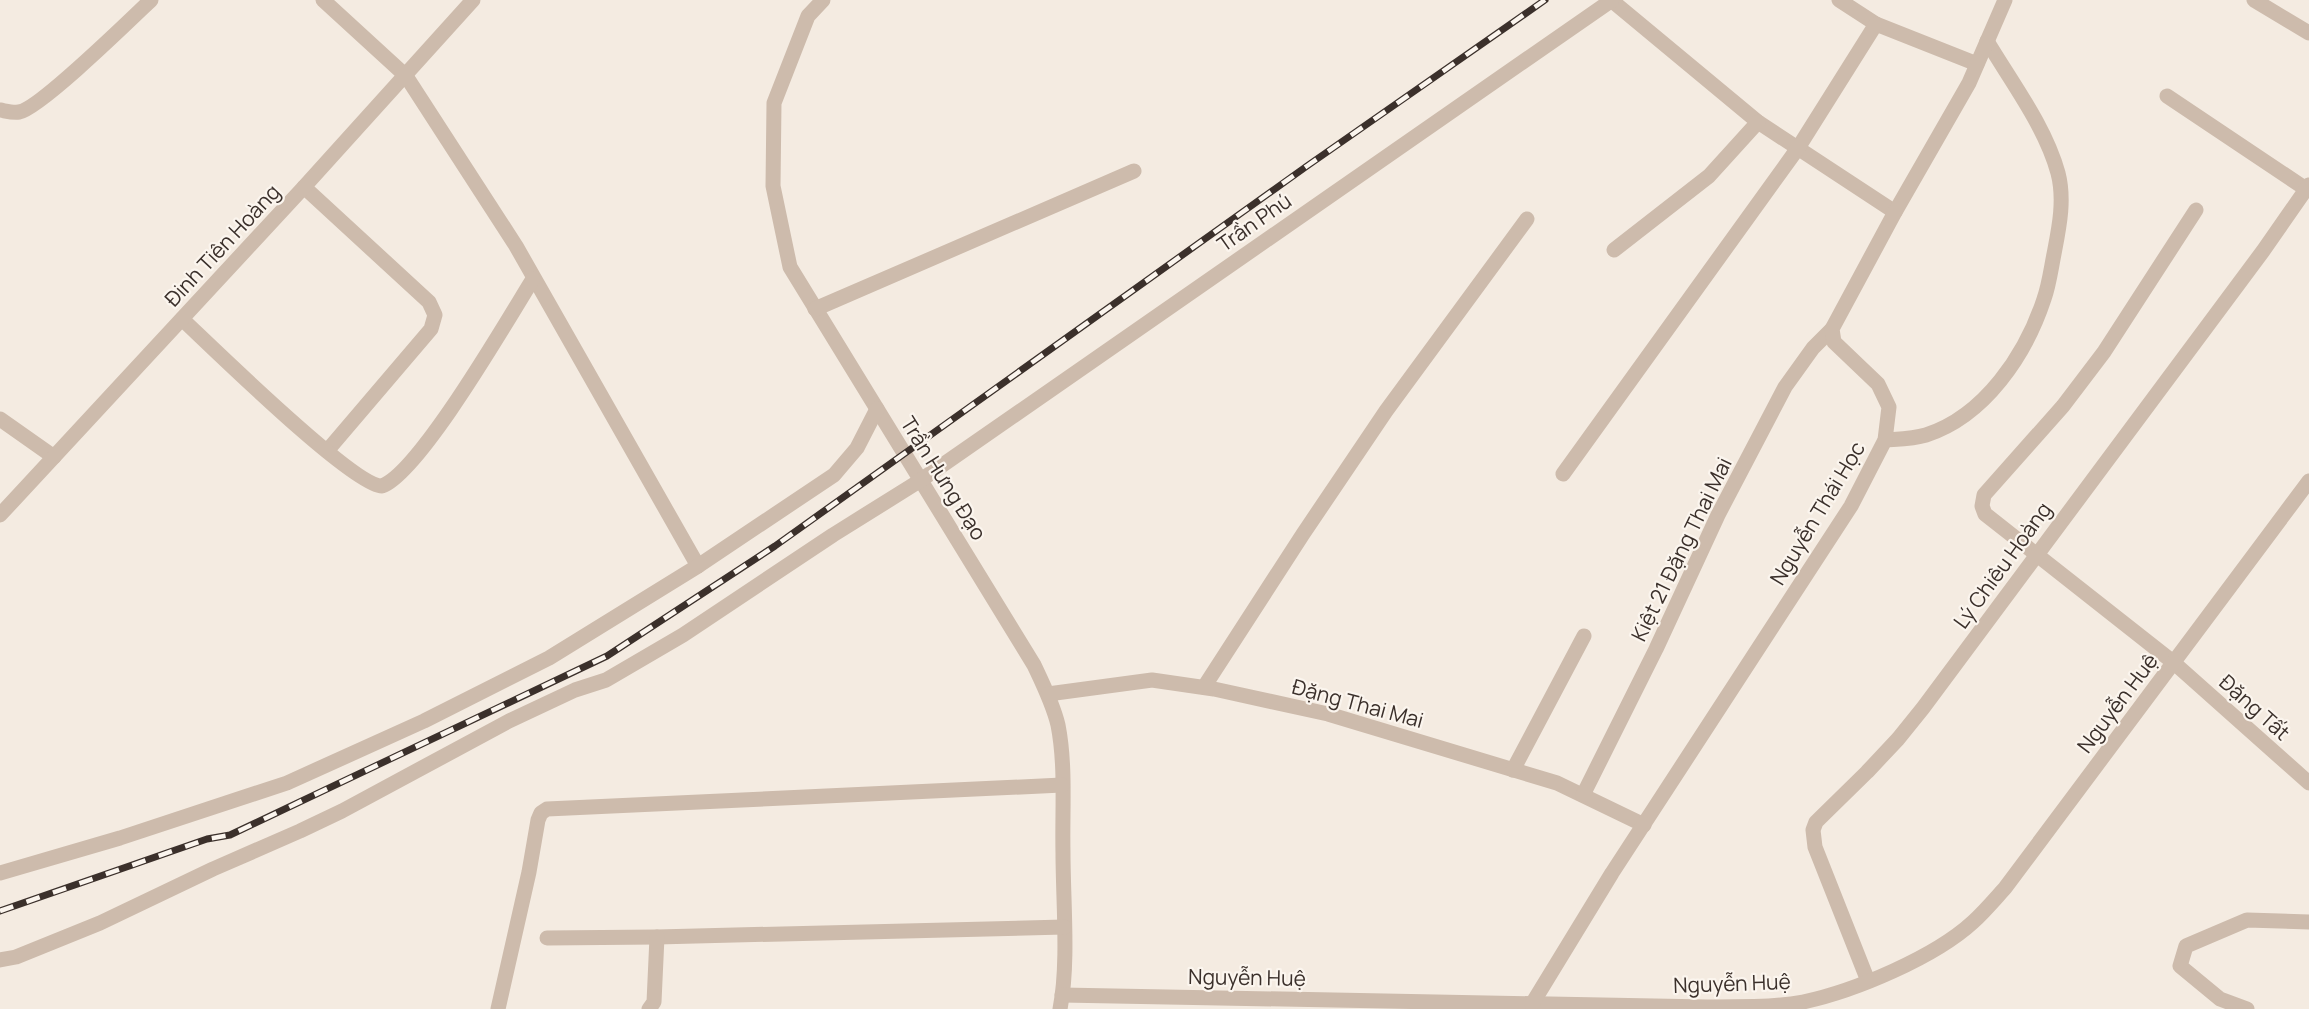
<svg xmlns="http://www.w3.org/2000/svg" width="2309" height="1009" viewBox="0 0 2309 1009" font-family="Manrope,sans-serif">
<rect width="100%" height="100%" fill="#f4ebe1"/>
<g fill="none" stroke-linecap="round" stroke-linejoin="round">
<g stroke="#cdbbac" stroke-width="15">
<polyline points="323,0 406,76 516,246 698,566"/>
<path d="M823 0 808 16 774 103 773 186 790 267 1034 665C1043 684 1053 704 1058 725 1066 766 1062 811 1063 853 1063 901 1069 963 1060 1009"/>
<polyline points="1611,0 1758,122 1895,212"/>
<polyline points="1839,0 1876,24"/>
<polyline points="2254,0 2309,33"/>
<polyline points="2167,96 2306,189"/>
<path d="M0 110C6 111 13 113 19 112 39 109 131 19 151 0"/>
<polyline points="304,187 429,302 435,315 431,329 327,451"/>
<polyline points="2196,210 2104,352 2063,406 1984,495 1982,506 1985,514 2173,662 2309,783"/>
<polyline points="1614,250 1709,176 1758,122"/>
<polyline points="815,309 1134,171"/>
<path d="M182 319C211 346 353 486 382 486 420 472 508 319 533 279"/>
<polyline points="0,419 54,457"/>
<path d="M1885 440C1899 439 1913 439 1926 435 1985 416 2026 354 2044 299 2049 285 2051 269 2054 254 2059 228 2065 200 2058 173 2045 126 2012 83 1987 41"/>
<polyline points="1563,474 1798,148 1876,24 1977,64"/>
<polyline points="0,515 304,187 473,0"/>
<polyline points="1204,687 1303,534 1386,411 1527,219"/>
<polyline points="1048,694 1152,680 1214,689 1328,714 1557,783 1644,825"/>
<polyline points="1513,770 1584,636"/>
<polyline points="1583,795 1656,649 1718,515 1785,387 1813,348 1832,329"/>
<polyline points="0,873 120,838 287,783 424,721 549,658 698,566 834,475 857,448 877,409"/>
<polyline points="547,938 657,937 1064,927"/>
<polyline points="0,960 16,957 100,923 213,869 300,831 342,811 509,721 575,690 606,680 683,635 833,535 921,480 1612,0"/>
<polyline points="1868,981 1815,847 1813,830 1816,822 1867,772 1898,739 1923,708 2263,251 2309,185"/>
<path d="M1062 995 1707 1007C1739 1006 1772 1008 1803 1002 1855 991 1935 957 1973 922 1985 911 1995 899 2005 888L2309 481"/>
<polyline points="1532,1004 1612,873 1851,506 1885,440 1889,407 1878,384 1834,342 1832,329 1895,212 1969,83 2005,0"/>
<polyline points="498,1009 529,872 538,820 541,813 547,809 1062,785"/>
<polyline points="649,1009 654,1002 657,937"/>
<polyline points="2247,1009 2220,999 2180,966 2186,946 2247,920 2309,922"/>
</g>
<g stroke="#3b302b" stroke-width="7">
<polyline id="rail" points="0,911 207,839 230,835 607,656 775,546 1307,166 1545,0"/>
</g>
<use href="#rail" stroke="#fbf5ee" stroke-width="4.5" stroke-dasharray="14" stroke-linecap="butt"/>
</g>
<g text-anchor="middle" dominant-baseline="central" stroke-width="4.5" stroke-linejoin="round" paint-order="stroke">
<g font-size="21" fill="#3b302b" stroke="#fbf5ee">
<text transform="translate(1254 222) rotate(-35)">Trần Phú</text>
<text transform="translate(222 245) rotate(-47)">Đinh Tiên Hoàng</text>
<text transform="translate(944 478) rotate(58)">Trần Hưng Đạo</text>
<text transform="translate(1817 513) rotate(-59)">Nguyễn Thái Học</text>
<text transform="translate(1681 549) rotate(-64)">Kiệt 21 Đặng Thai Mai</text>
<text transform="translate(2002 565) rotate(-54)">Lý Chiêu Hoàng</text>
<text transform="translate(1358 703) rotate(15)">Đặng Thai Mai</text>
<text transform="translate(2117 703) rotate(-53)">Nguyễn Huệ</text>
<text transform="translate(2255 707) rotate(42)">Đặng Tất</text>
<text transform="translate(1247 977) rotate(1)">Nguyễn Huệ</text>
<text transform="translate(1732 983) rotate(-2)">Nguyễn Huệ</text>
</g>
</g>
</svg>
